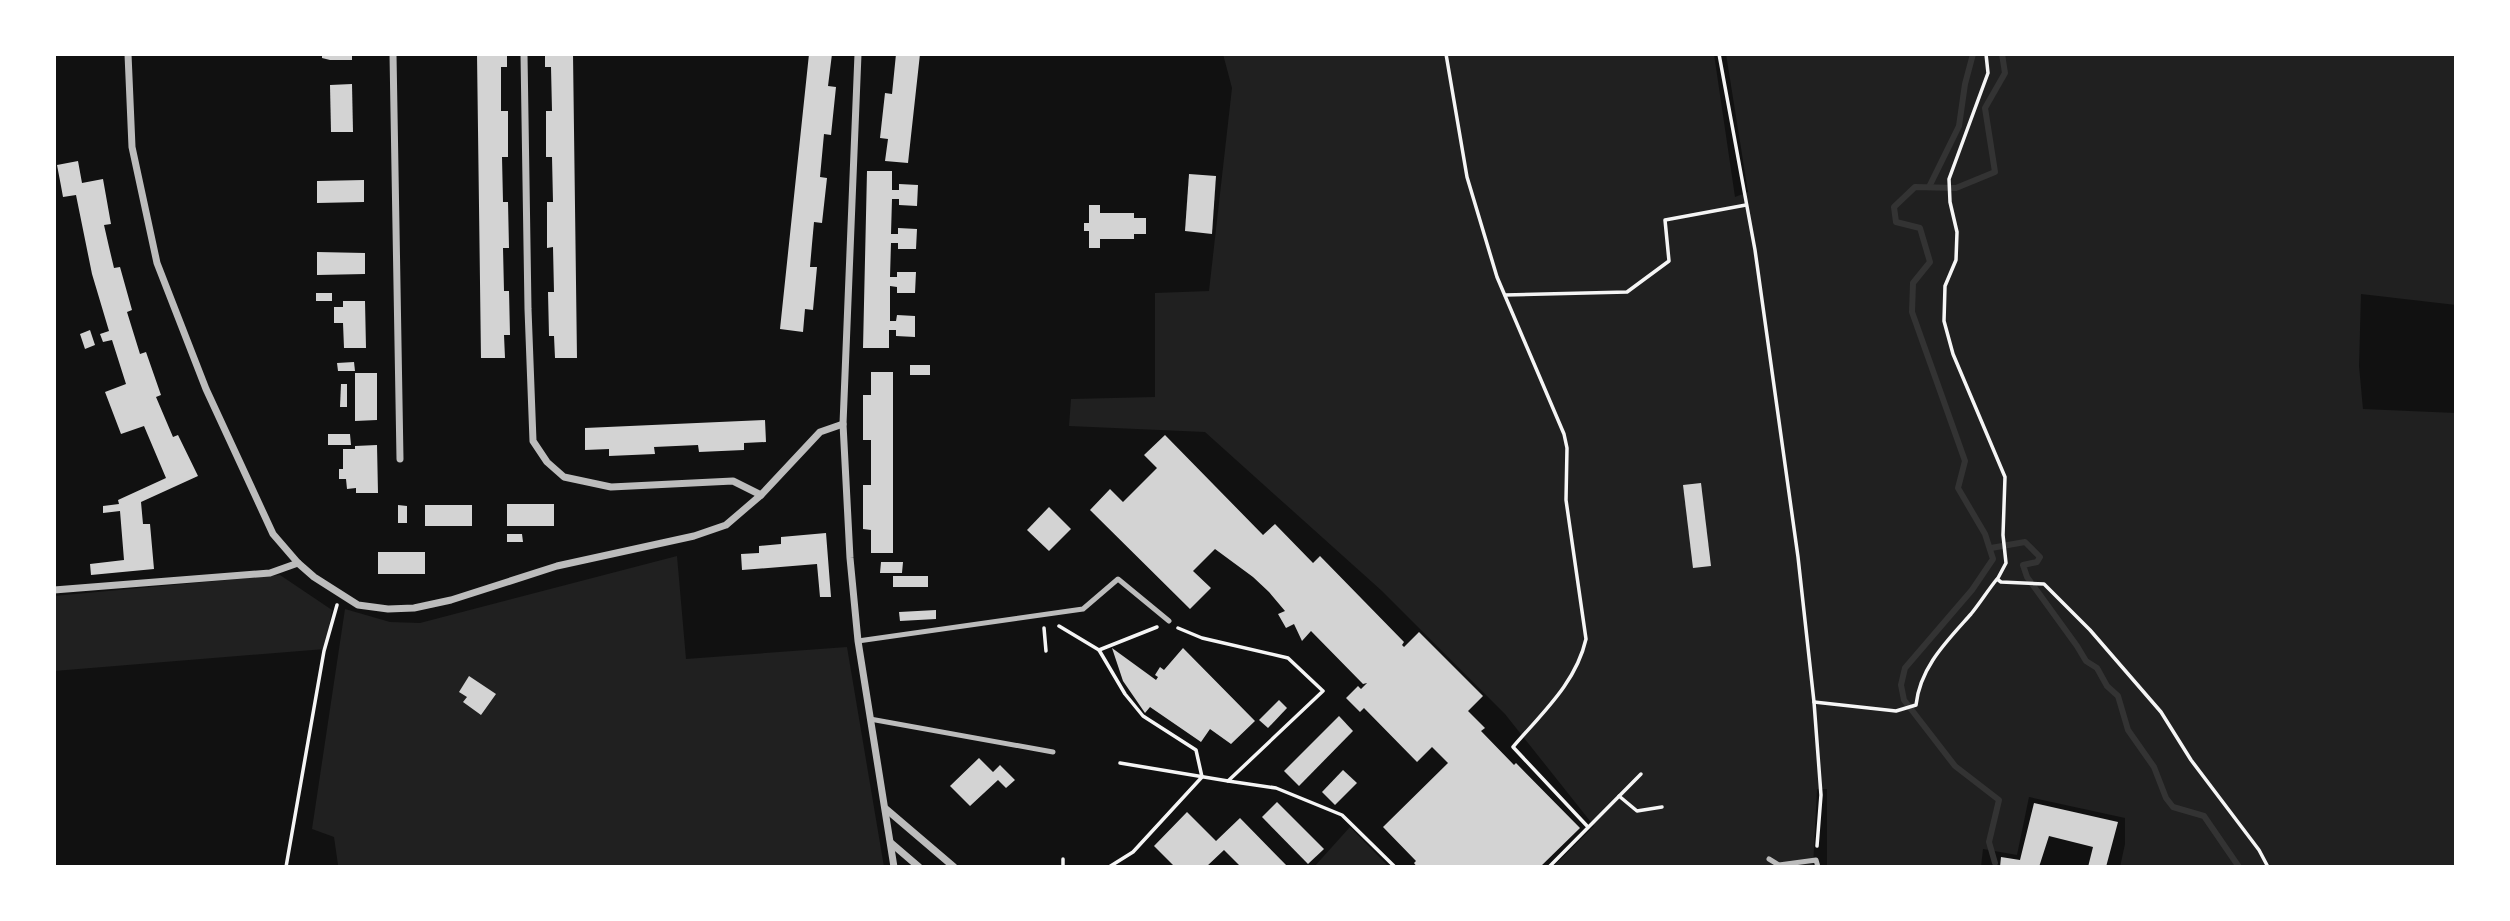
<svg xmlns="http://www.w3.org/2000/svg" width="2510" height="921" viewBox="0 0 2510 921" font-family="'Fira Sans',sans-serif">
<rect width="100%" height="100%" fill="#111"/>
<g fill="#202020">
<polygon points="1223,54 1714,54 1735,197 1748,192 1726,54 2456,54 2456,305 2361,294 2359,366 2363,409 2456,413 2456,867 2120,867 2125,844 2125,818 2029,797 2017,855 1983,849 1981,867 1827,867 1827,789 1817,789 1813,867 1553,867 1594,826 1505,714 1382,591 1205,432 1069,426 1071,399 1155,397 1155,293 1209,291 1232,88"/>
<polygon points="677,556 686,659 847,647 884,867 338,865 334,837 312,829 345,609 390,622 420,623"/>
<polygon points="280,575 332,610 325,649 54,671 54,596"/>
<polygon points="1350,827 1389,867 1314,867"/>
</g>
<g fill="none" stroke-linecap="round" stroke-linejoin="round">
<g stroke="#333" stroke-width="6">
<polyline points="1929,187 1959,126 1965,84 1973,54"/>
<polyline points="1991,548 2025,542 2040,557 2037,562 2023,565 2027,577 2077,646 2086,661 2097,668 2107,686 2118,696 2128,730 2154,767 2166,798 2173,807 2204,816 2239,867"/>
<polyline points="1995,863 1989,842 1999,800 1955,766 1904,700 1901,685 1905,668 1972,590 1993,559 1985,534 1958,488 1965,461 1912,312 1913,283 1930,262 1920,228 1896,222 1894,207 1915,187 1956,188 1995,172 1985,108 2005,73 2002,54"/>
</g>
</g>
<g fill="#d3d3d3">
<polygon points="322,54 352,54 352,60 330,60 322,58"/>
<polygon points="477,54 507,54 507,67 501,67 501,111 508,111 508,157 502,157 503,202 508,202 509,248 503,248 504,291 509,291 510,335 504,335 505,358 481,358"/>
<polygon points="545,54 573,54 577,358 555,358 554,336 549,336 548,292 554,292 553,247 547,248 547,202 553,202 552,157 546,157 546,111 552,111 551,67 545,67"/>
<polygon points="809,54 832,54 828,86 836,87 831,135 824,134 820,177 827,178 822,223 814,222 812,244 810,267 817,267 813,310 805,309 803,332 780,329"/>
<polygon points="896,54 920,54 908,163 885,161 888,139 880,138 885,93 892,94"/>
<polygon points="352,84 353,132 331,132 330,85"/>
<polygon points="78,161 82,183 103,179 111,224 104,225 109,247 114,268 120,267 132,310 127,312 140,354 146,352 161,395 156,397 173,437 178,435 198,476 141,502 143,524 150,524 154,569 91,575 90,564 124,560 120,511 103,513 103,506 119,504 118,500 166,478 144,426 121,434 105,392 126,384 112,340 103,342 100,334 109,331 92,274 76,195 63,197 61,186 57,165"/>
<polygon points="867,171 892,171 892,190 899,190 899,184 918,185 917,206 899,205 899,199 892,199 891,234 898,234 898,228 917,229 916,249 898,249 898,243 891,243 890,277 897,277 897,272 916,272 915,293 897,293 897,287 890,286 890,321 896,321 897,315 915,316 915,337 896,336 896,330 889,330 889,348 863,348"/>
<polygon points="1189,174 1216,176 1212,234 1185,231"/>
<polygon points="364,180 364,202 317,203 317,181"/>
<polygon points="1089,205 1100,205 1100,213 1134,213 1134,218 1146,218 1146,234 1134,234 1134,239 1100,239 1100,248 1089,248 1089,231 1084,231 1084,223 1089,223"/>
<polygon points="317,252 365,253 365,274 317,275"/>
<rect x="316" y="293" width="16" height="8"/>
<polygon points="343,301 365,301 366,348 344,348 343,323 334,323 334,307 343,307"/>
<polygon points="90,330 95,345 85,349 80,334"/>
<polygon points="354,362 355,371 338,371 337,363"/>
<rect x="910" y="365" width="20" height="10"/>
<polygon points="871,372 893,372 893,553 871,553 871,530 863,529 863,485 871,485 871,440 863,440 863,395 871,395"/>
<polygon points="355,373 377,373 377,420 355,421"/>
<polygon points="341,384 347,384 347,407 340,407"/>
<polygon points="765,420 766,442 744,443 744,450 699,452 698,445 654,447 655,454 609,456 609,449 585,450 585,428"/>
<polygon points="328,434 350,434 351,445 328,445"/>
<polygon points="1165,435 1263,535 1275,524 1313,563 1320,556 1404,642 1402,645 1404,647 1419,632 1483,696 1468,711 1485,728 1481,731 1514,765 1516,763 1580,828 1540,867 1417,867 1414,863 1416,861 1383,827 1448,763 1432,747 1417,762 1364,708 1360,712 1346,698 1358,686 1361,689 1367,683 1363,684 1311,631 1302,641 1294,624 1286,628 1278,614 1285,611 1269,592 1253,577 1215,549 1193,571 1211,588 1190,609 1090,510 1110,489 1123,502 1157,468 1144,455"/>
<polygon points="377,445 378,493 356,493 356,488 347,489 346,479 339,479 339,469 343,469 343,449 355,449 355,446"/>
<polygon points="1701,483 1711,566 1693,568 1683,485"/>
<rect x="507" y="504" width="47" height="22"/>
<polygon points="398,505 407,506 407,523 398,523"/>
<rect x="425" y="505" width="47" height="21"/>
<polygon points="1049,507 1071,529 1049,551 1027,530"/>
<polygon points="826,533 831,597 820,597 817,564 742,570 741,554 759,553 759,546 781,544 781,537"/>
<polygon points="507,534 522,534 523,542 507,542"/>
<rect x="378" y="552" width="47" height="22"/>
<polygon points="881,562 903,562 902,573 880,573"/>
<rect x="893" y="576" width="35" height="11"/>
<polygon points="936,610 936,619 900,621 899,612"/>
<polygon points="1112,648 1156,680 1158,677 1155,675 1160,667 1164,670 1183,648 1255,721 1231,744 1210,729 1201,742 1150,707 1145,713 1123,681"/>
<polygon points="469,676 496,694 481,715 463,702 467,697 459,692"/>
<polygon points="1279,700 1287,708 1268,728 1259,720"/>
<polygon points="1339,716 1353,731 1299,786 1284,771"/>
<polygon points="979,758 993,772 1000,765 1015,780 1006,788 998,780 970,806 950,786"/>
<polygon points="1343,770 1357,783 1335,805 1322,792"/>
<polygon points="1277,802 1324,849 1308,864 1262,817"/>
<polygon points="2034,803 2118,822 2106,867 2088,867 2093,847 2049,836 2039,867 2000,867 2001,857 2020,860"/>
<polygon points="1187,812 1216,841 1240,818 1288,867 1241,867 1224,850 1206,867 1171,867 1173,865 1154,846"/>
</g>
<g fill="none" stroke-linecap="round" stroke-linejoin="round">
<g stroke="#f5f5f5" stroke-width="3.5">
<path d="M1446 54 1467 177 1497 277 1564 434 1567 448 1566 500 1586 639C1576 683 1542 713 1513 747L1588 827"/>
<polyline points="1719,54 1755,250 1798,557 1814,702 1821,795 1817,846"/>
<polyline points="1986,54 1988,73 1949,179 1950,202 1957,232 1956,260 1945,286 1944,321 1953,354 2005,477 2003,535 2006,563 1998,578"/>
<polyline points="1505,295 1627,292 1669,261 1665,220 1746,205"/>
<polyline points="1059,626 1099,650 1125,694 1143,716 1196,750 1202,777 1133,852 1109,867"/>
<polyline points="1044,628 1046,651"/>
<polyline points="1099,650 1157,627"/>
<path d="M1814 702 1896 711 1916 705C1920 667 1947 641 1971 614 1980 603 1988 590 1997 579L2001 582 2044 584 2090 630 2161 712 2191 760 2259 850 2268 867"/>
<polyline points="1120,763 1228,781 1323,691 1288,658 1202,638 1178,628"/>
<polyline points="1228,781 1276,788 1342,815 1395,867"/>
<polyline points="1619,796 1637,811 1662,807"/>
<polyline points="1063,859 1063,867"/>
<polyline points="286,867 324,651 337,605"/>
<polyline points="1549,867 1641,774"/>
</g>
<g stroke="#bcbcbc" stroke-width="5">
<polyline points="858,641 1083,609 1118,579 1169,621"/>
<polyline points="870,719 1053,752"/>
<polyline points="1769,859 1779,865 1816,860 1818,867"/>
</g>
<g stroke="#bcbcbc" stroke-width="7">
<polyline points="128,54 132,147 157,263 206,389 273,534 298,563 314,577 358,605 388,609 414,608 451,600 557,566 694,536 726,525 761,495 820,432 843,424"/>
<polyline points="393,54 400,459"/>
<polyline points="524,54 528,309 533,441 547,462 564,477 611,487 733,481 761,495"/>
<polyline points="858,54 843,424 850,558 858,641 894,867"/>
<polyline points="54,590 270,573 298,563"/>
<polyline points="886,809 954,867"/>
<polyline points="891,843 919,867"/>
</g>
</g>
<rect width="2510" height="921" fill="none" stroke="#ffffff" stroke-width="112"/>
</svg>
